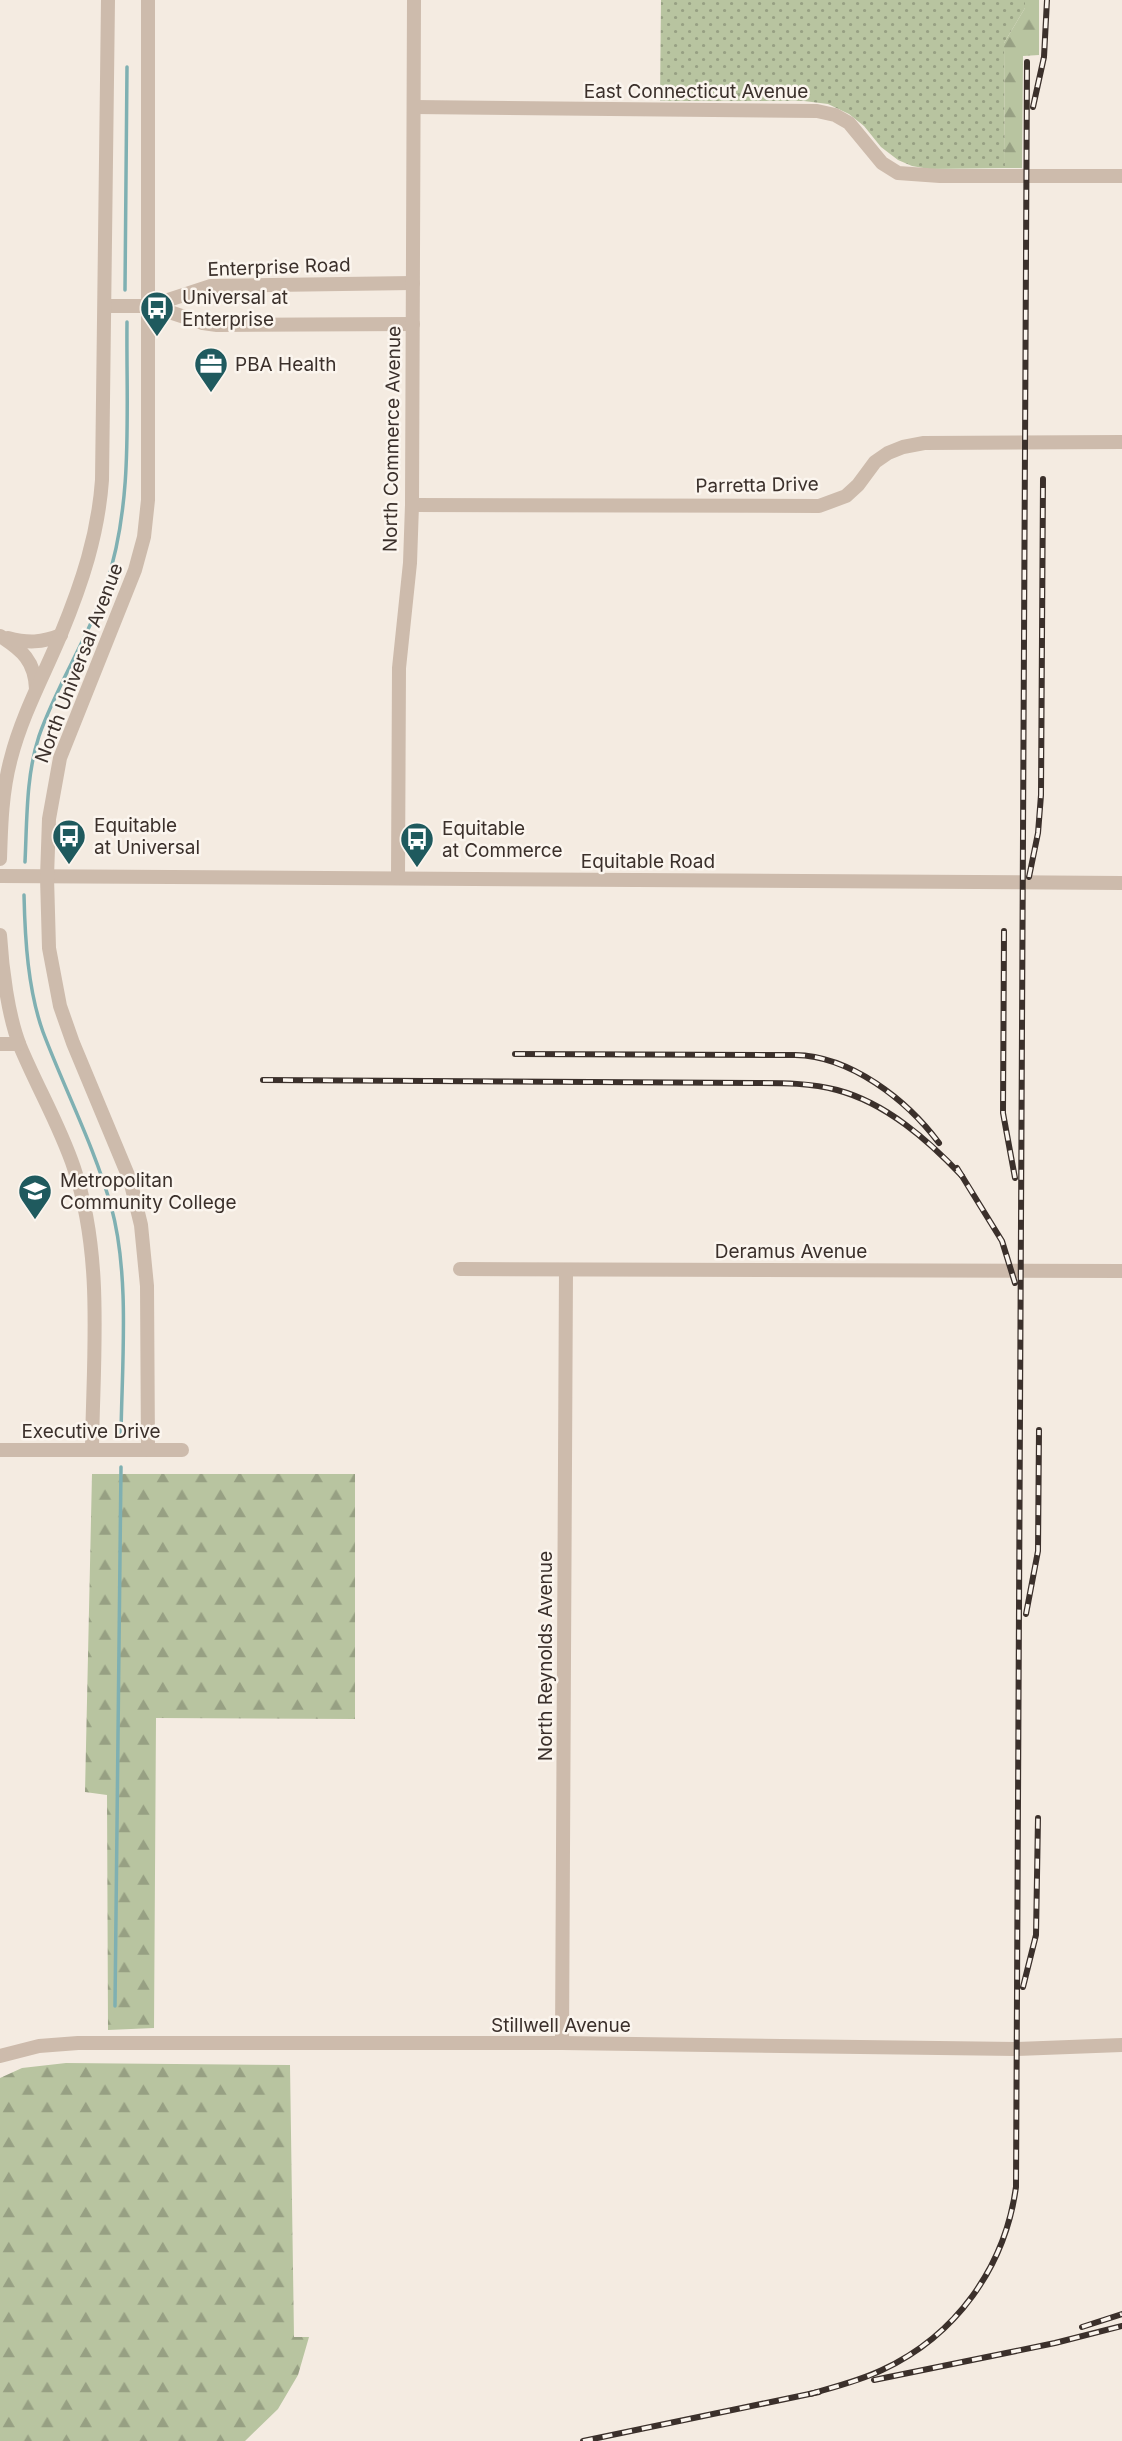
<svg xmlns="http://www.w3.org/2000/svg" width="1122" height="2441" viewBox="0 0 1122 2441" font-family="Inter,sans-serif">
<defs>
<pattern id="green-dots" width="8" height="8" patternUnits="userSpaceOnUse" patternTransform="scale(1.75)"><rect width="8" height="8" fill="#b8c4a0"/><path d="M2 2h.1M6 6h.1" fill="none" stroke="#97a083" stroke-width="1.8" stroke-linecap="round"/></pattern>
<pattern id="forest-firs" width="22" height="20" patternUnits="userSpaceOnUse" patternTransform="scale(1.75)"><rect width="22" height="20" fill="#b8c4a0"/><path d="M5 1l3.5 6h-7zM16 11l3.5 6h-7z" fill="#97a083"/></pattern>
</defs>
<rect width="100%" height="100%" fill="#f4ebe1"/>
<polygon fill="url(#green-dots)" points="661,0 1025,0 1025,8 1004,43 1005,168 929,169 912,166 898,160 881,147 864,126 849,114 828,104 804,101 660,101"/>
<g fill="url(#forest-firs)">
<polygon points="1025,0 1039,0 1039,55 1023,56 1022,168 1005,168 1004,43 1025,8"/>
<polygon points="92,1474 355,1474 355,1719 156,1718 154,2028 108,2030 107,1795 85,1792"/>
<polygon points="66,2063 290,2065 294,2337 309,2337 298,2375 278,2409 245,2441 0,2441 0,2078 22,2068"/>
</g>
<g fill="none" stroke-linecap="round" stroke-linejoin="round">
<g stroke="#7fb0b2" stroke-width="3.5">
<polyline points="125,290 127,67"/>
<path d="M25 862C27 821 26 775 39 736 57 684 89 637 106 585 134 502 126 409 127 322"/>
<path d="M24 895C25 940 28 990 43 1032 65 1090 94 1146 111 1206 130 1274 122 1363 121 1434"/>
<polyline points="115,2006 121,1467"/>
</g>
<g stroke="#cdbbac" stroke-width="14">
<polyline points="414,107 817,111 835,115 849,123 882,163 898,173 940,176 1122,176"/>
<polyline points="105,306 150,306 211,286 413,283"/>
<polyline points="151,306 203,323 217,325 413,324"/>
<polyline points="412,505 819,506 846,496 858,485 875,462 888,453 903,447 924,443 1122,442"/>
<path d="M0 636C22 650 35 661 36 689"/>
<path d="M8 638C27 643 42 643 61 635"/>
<path d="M0 859C1 825 2 791 11 758 22 715 44 675 61 634 82 583 98 535 102 480L108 0"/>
<polyline points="0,876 1122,883"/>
<polyline points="398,878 399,668 410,563 412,505 414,0"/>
<path d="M0 935C2 968 8 1016 20 1046 37 1087 60 1126 74 1168 104 1258 93 1357 92 1450"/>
<polyline points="0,1044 19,1044"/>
<polyline points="460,1269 1122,1271"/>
<polyline points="0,1450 182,1450"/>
<polyline points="148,1450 147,1286 141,1225 130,1180 73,1043 60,1006 49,948 47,877 49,819 60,758 135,570 144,537 148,500 148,0"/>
<polyline points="562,2043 566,1270"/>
<polyline points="0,2056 39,2046 78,2043 562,2043 1017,2049 1122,2045"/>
</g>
<g stroke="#3b302b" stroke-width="6">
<g id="rail">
<polyline points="1033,107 1044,57 1047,0"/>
<polyline points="1029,877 1038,833 1041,795 1043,479"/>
<polyline points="1004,931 1003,1113 1015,1178"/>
<path d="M515 1054 795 1055C851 1056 907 1100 939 1143"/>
<path d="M263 1080 756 1083C783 1083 811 1083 837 1090 886 1103 928 1140 962 1176"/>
<polyline points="957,1168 1002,1241 1015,1283"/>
<polyline points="1026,1614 1038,1551 1039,1430"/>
<polyline points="1023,1987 1036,1935 1038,1818"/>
<polyline points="1082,2327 1122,2314"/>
<polyline points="874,2380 1055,2343 1122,2326"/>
<path d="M810 2394C834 2387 859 2381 882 2370 956 2336 1005 2267 1016 2187L1027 62"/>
<polyline points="583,2441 819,2392"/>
</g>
</g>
<use href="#rail" stroke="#fbf5ee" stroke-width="3.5" stroke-dasharray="10" stroke-linecap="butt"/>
</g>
<defs>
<g id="bus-pin" transform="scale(1.75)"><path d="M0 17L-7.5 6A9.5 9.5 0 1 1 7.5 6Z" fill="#1f5a5e" stroke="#fbf5ee"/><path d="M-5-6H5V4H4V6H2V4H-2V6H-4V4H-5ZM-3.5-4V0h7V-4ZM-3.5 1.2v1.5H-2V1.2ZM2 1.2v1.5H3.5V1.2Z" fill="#fff"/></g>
<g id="office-pin" transform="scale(1.75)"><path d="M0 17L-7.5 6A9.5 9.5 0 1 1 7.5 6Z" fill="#1f5a5e" stroke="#fbf5ee"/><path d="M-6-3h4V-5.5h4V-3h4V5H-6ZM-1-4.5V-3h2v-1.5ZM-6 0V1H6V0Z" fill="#fff"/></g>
<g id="university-pin" transform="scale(1.75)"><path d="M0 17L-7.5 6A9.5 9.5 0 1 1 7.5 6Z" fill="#1f5a5e" stroke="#fbf5ee"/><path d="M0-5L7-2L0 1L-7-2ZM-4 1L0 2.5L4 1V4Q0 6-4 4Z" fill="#fff"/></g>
</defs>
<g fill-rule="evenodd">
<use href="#bus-pin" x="157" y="308"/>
<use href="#office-pin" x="211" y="364"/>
<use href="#bus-pin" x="69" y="836"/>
<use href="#bus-pin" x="417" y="839"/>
<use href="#university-pin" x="35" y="1191"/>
</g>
<g text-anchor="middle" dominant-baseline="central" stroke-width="5" stroke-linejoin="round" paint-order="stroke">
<g font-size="19" fill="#3b302b" stroke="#fbf5ee">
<text x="696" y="91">East Connecticut Avenue</text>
<text transform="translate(279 267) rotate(-2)">Enterprise Road</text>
<text transform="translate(392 439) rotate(-89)">North Commerce Avenue</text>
<text transform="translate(757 485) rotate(-1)">Parretta Drive</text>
<text transform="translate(79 663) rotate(-69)">North Universal Avenue</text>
<text x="648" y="861">Equitable Road</text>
<text x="791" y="1251">Deramus Avenue</text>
<text x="91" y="1431">Executive Drive</text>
<text transform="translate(545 1656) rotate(-90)">North Reynolds Avenue</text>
<text x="561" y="2025">Stillwell Avenue</text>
</g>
<g font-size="19" fill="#3b302b" stroke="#fbf5ee" text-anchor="start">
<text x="182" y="297">Universal at<tspan x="182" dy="22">Enterprise</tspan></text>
<text x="235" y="364">PBA Health</text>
<text x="94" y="825">Equitable<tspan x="94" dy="22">at Universal</tspan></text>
<text x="442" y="828">Equitable<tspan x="442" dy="22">at Commerce</tspan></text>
<text x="60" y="1180">Metropolitan<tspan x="60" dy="22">Community College</tspan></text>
</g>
</g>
</svg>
